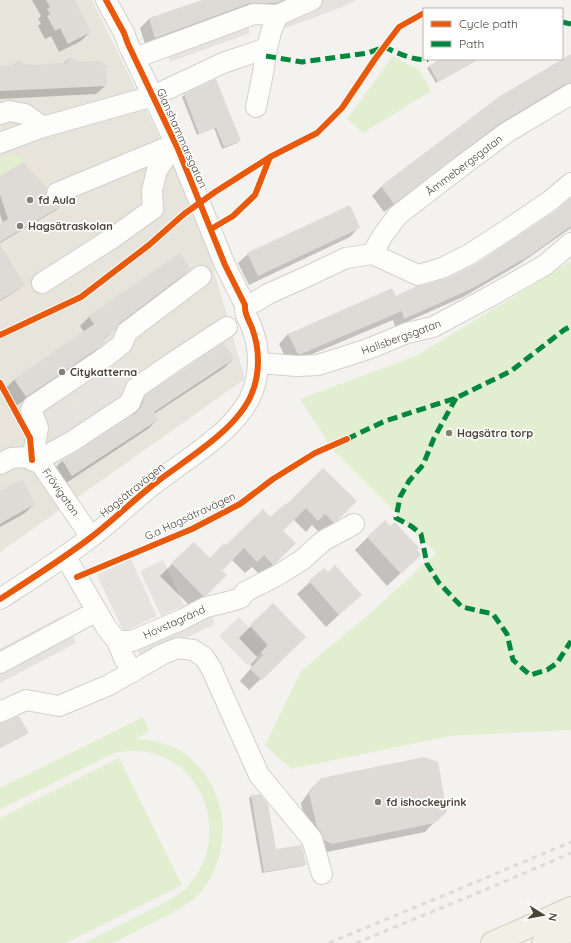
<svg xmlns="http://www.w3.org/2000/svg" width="571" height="943" viewBox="0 0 571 943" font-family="Quicksand,sans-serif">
<rect width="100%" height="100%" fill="#f4f2ee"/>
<polygon fill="#e7e4dc" points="0,0 92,0 199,218 245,379 0,552"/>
<g fill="#eae5da">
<polygon points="36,146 73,207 6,244 39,303 0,325 0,156"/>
<polygon points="0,400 19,434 0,446"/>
</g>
<g fill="#e1eecf">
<polygon points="393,56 419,70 431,91 363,133 347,119"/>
<polygon points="16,154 23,162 0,176 0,158"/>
<polygon points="571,261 571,730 450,736 291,769 265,745 301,671 375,609 436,553 333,450 300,399 416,356 528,288"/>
<path d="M143 717 149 731 136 739C153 740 170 743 185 754 188 756 191 759 194 762 230 796 232 853 201 892 188 907 167 915 150 924 141 929 132 933 123 938 119 940 115 942 112 943 103 943 93 943 84 943 104 933 124 923 144 913 160 905 178 897 190 884 224 844 212 780 164 757 148 750 131 750 114 753L0 809V788Z"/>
<polygon points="119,758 182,885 66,943 0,943 0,818"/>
</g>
<g fill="#e6e3df">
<polygon points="312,0 357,0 345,6 283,29 280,12"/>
<polygon points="244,15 250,33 170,62 164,44"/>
<polygon points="138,205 150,224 41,297 28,278"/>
<polygon points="103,367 122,396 90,417 71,388"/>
<polygon points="64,395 82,422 54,441 42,423 48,419 42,409"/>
<polygon points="131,559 157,616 124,632 97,575"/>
<polygon points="163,560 184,605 161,616 140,571"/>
<polygon points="210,611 215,624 142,659 136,647"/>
<polygon points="62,616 76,643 0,683 0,649"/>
<polygon points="239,617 267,646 247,665 219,636"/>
</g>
<g fill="#0003">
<polygon points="32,0 73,0 90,32 81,41 59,52 51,36 45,39 38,26 41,23 38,19 41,16"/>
<polygon points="205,0 293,0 146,47 140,28 149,19"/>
<polygon points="571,56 571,87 555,93 490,132 384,212 372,196 381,187 500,97"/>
<polygon points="69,58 106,85 96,94 0,99 0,67 13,66 18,61 28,66 63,64"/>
<polygon points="443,59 479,59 436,83 427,68"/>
<polygon points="215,80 239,141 237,143 222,149 214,128 197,135 182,97 184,95"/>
<polygon points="0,177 45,197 49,203 55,205 61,205 56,210 0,243 0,225 3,223 0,214"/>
<polygon points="571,199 571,228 518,265 463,297 395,327 393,320 291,363 288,363 279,344 288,334 395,297 421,287 447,279 477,265 558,210"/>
<polygon points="359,227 350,237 249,285 238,263 248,254"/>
<polygon points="0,246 24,284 19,289 0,301"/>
<polygon points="189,269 180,278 116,327 114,330 103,340 105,342 90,356 16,406 5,389 14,380 84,332 80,326 89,317"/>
<polygon points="233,359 224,368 154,414 157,420 148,429 63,485 53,470 62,461 78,452 132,417 136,406 146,396"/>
<polygon points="0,493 34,504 25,513 0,527"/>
<polygon points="355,501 325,531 321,534 312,525 306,532 293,519 282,531 283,555 261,576 252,567 245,573 232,560 221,571 225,575 194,607 191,607 160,576 193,543 209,559 226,546 270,518 286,504"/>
<polygon points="368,537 407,567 387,586 355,550"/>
<polygon points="310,582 360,595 326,627 297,594"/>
<polygon points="273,604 293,649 249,690 240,681 252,667 250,664 257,657 239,638"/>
<polygon points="0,724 27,733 25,735 0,748"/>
<polygon points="321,779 445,811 425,832 322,853 308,836 301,803 312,788"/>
<polygon points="251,796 275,850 305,864 303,866 262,873 249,798"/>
</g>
<g fill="#dedbd6">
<polygon points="46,0 75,0 91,32 68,44 60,28 55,31 47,16 50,14 47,9 50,7"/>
<polygon points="202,0 284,0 276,3 250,3 155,38 149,18"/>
<polygon points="571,54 571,83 565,84 499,124 394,204 381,186 500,96"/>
<polygon points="69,57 81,62 102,61 103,65 106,65 107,86 0,91 0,66 15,65 18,60 28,65 66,63"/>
<polygon points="440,59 479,59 438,82 429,66"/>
<polygon points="216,79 241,141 224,147 216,127 199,134 184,94"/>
<polygon points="23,162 47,188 46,192 46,197 50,202 55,204 61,204 63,205 0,242 0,224 8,219 0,195 0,176"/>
<polygon points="571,198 571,226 529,256 473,288 404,319 402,311 301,354 298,354 288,334 392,288 396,296 417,286 421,286 447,278 476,264 557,210"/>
<polygon points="350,205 360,228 258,276 247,253"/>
<polygon points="0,244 25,285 0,300"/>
<polygon points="180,253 191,269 120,323 115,330 103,339 106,342 100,347 26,397 14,379 94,324 88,316"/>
<polygon points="224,343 234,359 154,412 158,420 72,476 62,460 77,452 136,413 141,407 145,395"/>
<polygon points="323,468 357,501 338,520 333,522 325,514 318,521 306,508 283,531 296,543 276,563 273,565 264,555 257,562 244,548 222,571 227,575 207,595 203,596 171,563 194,542 210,558 224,543 226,545 263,509 270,517 286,503 287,504"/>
<polygon points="22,479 35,504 0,524 0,491"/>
<polygon points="385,520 390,526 395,522 419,548 417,550 421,555 401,574 367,537"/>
<polygon points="335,565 362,595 339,615 309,581 324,568 328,572"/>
<polygon points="273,603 306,637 262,680 250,669 263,655 261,652 268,645 250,625"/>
<polygon points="19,716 29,733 0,748 0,723 5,722"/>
<polygon points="424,757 438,762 447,812 435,823 332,844 324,840 321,832 317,827 309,793 321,778"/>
<polygon points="260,794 268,804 276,849 302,845 306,865 264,872 251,795"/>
</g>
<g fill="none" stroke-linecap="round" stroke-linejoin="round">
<g stroke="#d2d0cb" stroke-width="22">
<g id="minor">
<polyline points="135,58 254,14 278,15 312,0"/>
<polyline points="256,107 263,73 267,48"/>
<polyline points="0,114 9,111 25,114 43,127"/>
<polyline points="0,143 43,127 153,96 223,63 267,48 271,32 278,15"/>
<polyline points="57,193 175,144"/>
<polyline points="372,254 383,235 398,215 455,171 506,133 571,94"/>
<polyline points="42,283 114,237 153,209 152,191 157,170 175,144"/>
<polyline points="245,305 255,302 268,294 308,276 346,258 372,254 418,275 442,268 470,254 510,228 551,200 571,183"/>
<polyline points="258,363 297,366 318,365 368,349 407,333 433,327 489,297 545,265 571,243"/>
<polyline points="32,460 38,428 31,410 33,406 107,356 122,344 127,332 201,276"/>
<polyline points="32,460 49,454 71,442 130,403 136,388 175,361 227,327"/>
<polyline points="0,464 11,458 27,457 41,464 91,537"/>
<polyline points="65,556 106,627 117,641 132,641 183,619 206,607 224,603 241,598 245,592 278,575 302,560 323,541 354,524"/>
<path d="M0 599C31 579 61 560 90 538 114 520 134 499 158 481 188 458 238 429 252 393 260 373 260 349 252 328 249 320 244 314 245 305L225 265 178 149 128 44 124 33 106 0"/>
<polyline points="117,641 124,658 133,672"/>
<polyline points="0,663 97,611"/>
<polyline points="0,712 26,700 59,706 109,685 163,654 178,648 193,650 204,657 211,668 259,775 312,839 322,874"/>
</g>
</g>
<g stroke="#d6cebb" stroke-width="24">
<g id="major">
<polyline points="492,943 571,908"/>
<polyline points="543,943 571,930"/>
</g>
</g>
<use href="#minor" stroke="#fdfdfc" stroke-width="20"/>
<use href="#major" stroke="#f2efe6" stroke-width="22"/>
<g stroke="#dbdbda" stroke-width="3" stroke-dasharray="5 5" stroke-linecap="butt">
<polyline points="329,943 452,892 571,842"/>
<polyline points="356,943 480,892 571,853"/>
</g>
<g stroke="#00873e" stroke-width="5" stroke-dasharray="10 5" stroke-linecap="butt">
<polyline points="562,22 571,24"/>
<path d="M266 56 302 62 368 53 384 47C396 52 415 62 428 59"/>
<polyline points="456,398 434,438 423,465 409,481 400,497 396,518 411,526 421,534 427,564 439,583 462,607 493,614 507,634 513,660 530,675 547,670 557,663 571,641"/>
<polyline points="347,439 385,421 456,398 511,371 564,330 571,326"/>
</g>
<g stroke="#fff" stroke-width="8">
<g id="cycleway">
<polyline points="211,229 233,216 255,195 270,157"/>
<polyline points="0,335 81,297 149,245 184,214 215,192 270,157 317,133 342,108 375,59 399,27 424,13"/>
<polyline points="0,383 30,438 32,460"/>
<polyline points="77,577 192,529 240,504 273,479 315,453 347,439"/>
<path d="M0 599C31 579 61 560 90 538 114 520 134 499 158 481 188 458 238 429 252 393 260 373 260 349 252 328 249 320 244 314 245 305L225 265 178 149 128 44 124 33 106 0"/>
</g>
</g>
<use href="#cycleway" stroke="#e8590c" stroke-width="6"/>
</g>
<g fill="#868178" stroke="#fff" stroke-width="1.5">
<circle cx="30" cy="200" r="4"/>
<circle cx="20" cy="226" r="4"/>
<circle cx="62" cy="372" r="4"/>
<circle cx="449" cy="433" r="4"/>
<circle cx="378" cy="802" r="4"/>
</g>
<g text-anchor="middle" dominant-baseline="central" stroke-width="3.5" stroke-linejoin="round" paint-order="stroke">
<g font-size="11" fill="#4b4439" stroke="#fff">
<text transform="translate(182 138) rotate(66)">Glanshammarsgatan</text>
<text transform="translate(464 165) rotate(-37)">Åmmebergsgatan</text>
<text transform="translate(401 337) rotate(-20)">Hallsbergsgatan</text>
<text transform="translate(132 490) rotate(-39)">Hagsätravägen</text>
<text transform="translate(61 492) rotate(55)">Frövigatan</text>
<text transform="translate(190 516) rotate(-25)">G.a Hagsätravägen</text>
<text transform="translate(174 622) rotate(-24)">Hovstagränd</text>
</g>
<g font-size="11" font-weight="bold" fill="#4b4439" stroke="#fff" text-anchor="start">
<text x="38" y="200">fd Aula</text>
<text x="28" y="226">Hagsätraskolan</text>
<text x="70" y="372">Citykatterna</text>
<text x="457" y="433">Hagsätra torp</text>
<text x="386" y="802">fd ishockeyrink</text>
</g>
</g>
<rect x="423" y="8" width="140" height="52" fill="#ffffff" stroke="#b7b4b0"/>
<rect x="431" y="21" width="20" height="6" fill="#e8590c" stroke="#b7b4b0"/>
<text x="459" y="28" font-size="12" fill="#4b4439">Cycle path</text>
<rect x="431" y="41" width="20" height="6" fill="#00873e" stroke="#b7b4b0"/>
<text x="459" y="48" font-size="12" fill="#4b4439">Path</text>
<g transform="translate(543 915) rotate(101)" stroke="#ffffff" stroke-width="3" paint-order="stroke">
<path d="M0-3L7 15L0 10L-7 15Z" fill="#4b4439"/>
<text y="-6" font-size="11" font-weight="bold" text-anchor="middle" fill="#4b4439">N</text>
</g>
</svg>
